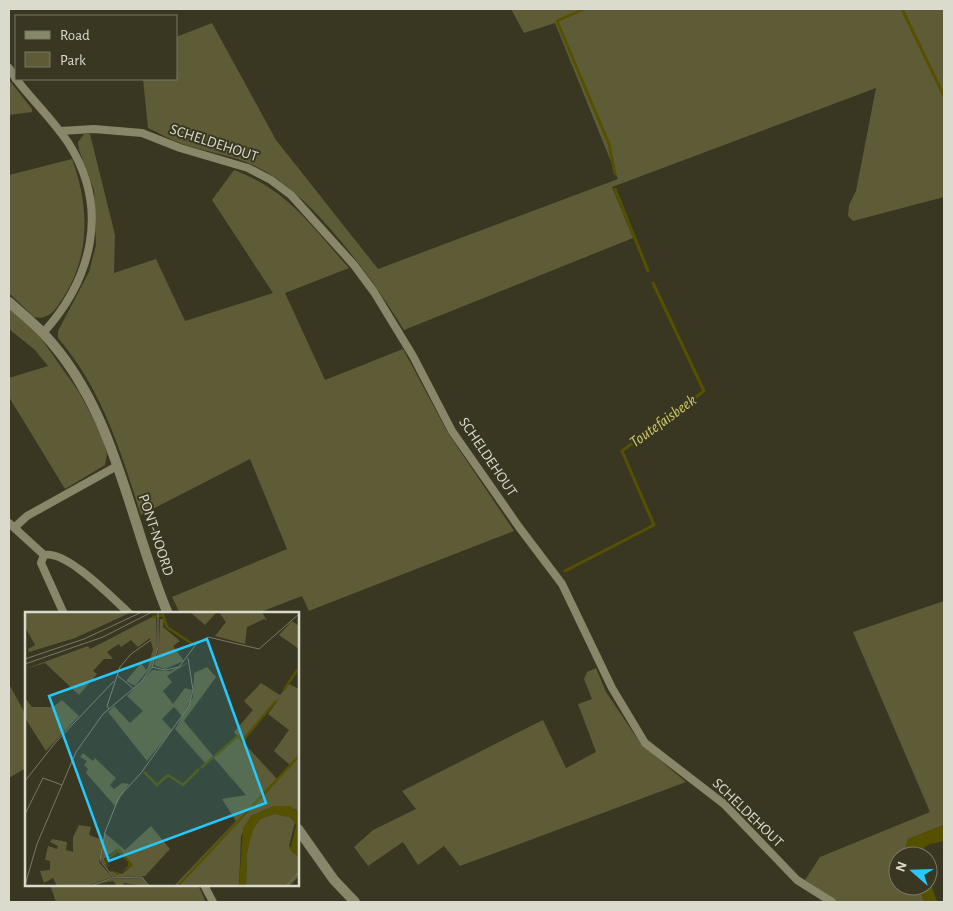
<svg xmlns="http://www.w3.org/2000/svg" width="953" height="911" viewBox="0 0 953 911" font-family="'Alegreya Sans',sans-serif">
<rect width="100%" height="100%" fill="#393721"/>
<g fill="#5e5c36">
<path d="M511 9H944V197L853 221 848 216 849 205 856 191 876 88 612 187 633 238 404 330C372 278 311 192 255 166 232 155 206 152 182 144 171 140 159 133 148 128L143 79H176V37L212 23 276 140 378 269 618 179 555 23 524 33Z"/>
<polygon points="10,81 32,109 32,112 9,115"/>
<path d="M84 134H90L115 235 114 273 156 259 185 321 273 293 212 200 234 170C288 190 312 227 349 268L285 293 325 380 403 349 448 433 514 531 311 610 309 611 302 596 258 613H180L172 597 287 549 250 459 141 515C121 452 102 389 58 338V331L89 272 96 245 94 190 79 150 78 142Z"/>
<path d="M72 159C90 208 91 259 59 304 53 313 46 320 34 317L9 293V175Z"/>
<polygon points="9,307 40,337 79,392 101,434 107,454 105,465 65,489 9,397 9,378 48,366 35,350 9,329"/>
<polygon points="944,601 944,825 908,839 906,849 909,856 898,856 898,886 919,886 924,902 837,902 805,880 820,857 930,812 853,632"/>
<polygon points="596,668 606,692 641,744 686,782 460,866 444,846 418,865 403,842 368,866 354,847 373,830 416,809 402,791 543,720 566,768 596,752 578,704 592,699 584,679 587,672"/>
<polygon points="9,684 26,715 26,768 9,778"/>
<polygon points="50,885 198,885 206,902 56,902"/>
</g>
<g fill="#565100">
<polygon points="944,825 944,841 930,844 924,848 922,856 909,856 906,844 908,839"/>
<polygon points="928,874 937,902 924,902 919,886 928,886"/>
</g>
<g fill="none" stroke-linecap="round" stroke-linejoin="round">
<g stroke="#565100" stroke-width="3">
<polyline points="584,9 557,21 609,144 615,174"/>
<polyline points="902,9 944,96"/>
<polyline points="615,189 648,271"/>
<polyline points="565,571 654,525 622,451 704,391 653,283"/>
</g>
<g stroke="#88876a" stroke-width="8">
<polyline points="9,68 16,79"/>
<path d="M16 79C33 101 54 121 69 144 110 209 92 279 43 333"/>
<polyline points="60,131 94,129 142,133 180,148 248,168 271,180 291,195 354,265 374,292 413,356 452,431 519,527 562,584 612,688 645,743 724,804 797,880 832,902"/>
<polyline points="9,523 44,555"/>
<polyline points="15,527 27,516 117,466"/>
<path d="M44 555C67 550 112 598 130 614"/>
<polyline points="44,555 41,563 64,614"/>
<polyline points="204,885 213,902"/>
</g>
<g stroke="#88876a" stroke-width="10">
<path d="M9 302C20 312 32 322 43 333 116 410 128 519 168 614"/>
<polyline points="298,829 334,880 355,902"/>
</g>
</g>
<g text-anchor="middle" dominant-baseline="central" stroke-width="4" stroke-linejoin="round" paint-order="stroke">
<g font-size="15" fill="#dadacd" stroke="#393721">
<text transform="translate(214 143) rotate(18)">SCHELDEHOUT</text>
<text transform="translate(488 457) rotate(56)">SCHELDEHOUT</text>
<text transform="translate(156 535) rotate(72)">PONT-NOORD</text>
<text transform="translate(748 813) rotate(44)">SCHELDEHOUT</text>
</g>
<g font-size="16" font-style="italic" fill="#d3cc69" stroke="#393721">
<text transform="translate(663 421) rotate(-36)">Toutefaisbeek</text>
</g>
</g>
<g transform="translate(25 612)">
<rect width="274" height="274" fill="#393721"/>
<path d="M0 0H107L50 26 4 40 3 37 10 33 0 15ZM165 0H192L180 13ZM194 0H237L242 9 239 7 222 15 220 32 190 24 201 10ZM131 3 132 37 126 55 110 74 101 69 116 51 121 58 123 55 128 37 125 26 113 35 106 28 96 35 94 32 86 37 82 40 88 47H79L68 59 72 62 54 83 20 51 0 57 63 34 65 37ZM135 7H139L138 15 155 29 148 34 159 49 140 57 129 53 134 35ZM267 9 274 14V37L254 23ZM164 50 142 64 147 70 138 79 148 92 160 76 167 78 165 89 157 104 149 95 137 107 147 118 122 149 83 100 89 94 105 111 118 99 102 84 127 58 145 59ZM182 55 191 65 159 109 189 145 212 124 209 120 228 98 219 89 236 71 255 83 264 72 274 77V201L270 197 249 194 226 204 216 224 214 274H149L211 209 197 187 221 183 188 145 180 151 150 117 168 85 169 61ZM256 84 243 102 264 118 249 139 265 153 252 167 217 129ZM0 86 7 95H28L37 88 54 104 21 139 0 106ZM58 141 68 149 70 146 91 166 85 173 89 177 97 171 104 172 90 194 61 161 63 157 59 153 62 149 55 145ZM249 202 263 203 270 210 264 234 274 246V264L265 274H221L222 240 227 218 235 207ZM54 213 66 215 64 223 78 228 74 250 87 265 63 274H32L28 266 19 271 15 259 25 258V249L20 248 23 234 32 237 33 234 25 230 27 227 42 230 41 238 48 240V225ZM126 214 145 237 120 264 90 265 84 259 97 262 108 253 92 237 79 247 83 257 75 246 80 221 100 238ZM118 266 123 274 98 271 99 274H92L88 269 72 272 87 267Z" fill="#5e5c36" fill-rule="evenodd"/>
<path d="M249 194H265L274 201V246L265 238 271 214 267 206 249 202 235 207 228 218 222 240 221 274H214L218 216 226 204ZM94 236 108 253 92 263 85 258 95 261 103 254V250L93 240 81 249 86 256 79 249Z" fill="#565100"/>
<path fill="none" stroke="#565100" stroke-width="2.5" d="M127 5 138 3 142 15 169 33M259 78 272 58M190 144 213 124 217 129 251 89M176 156 188 145M119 160 132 173 143 163 158 173 174 157M153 274 274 144"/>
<path fill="none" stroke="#797866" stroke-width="1" d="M0 47 59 27 117 0M0 52 78 25 127 0M127 55 140 58 154 55 172 31 183 25 234 37 274 2M92 63 109 77M84 97 82 94 95 55 106 42 126 28M0 169 30 131 89 69M0 202 18 166 37 173M89 266 75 248 80 220 94 185 116 161 164 94 168 78 163 46M0 273 12 232 51 140 78 102 116 70 127 55 133 35V0M66 274 87 266 117 265 124 274M261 274 274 260"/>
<path fill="#25c9fe" fill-opacity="0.15" stroke="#25c9fe" stroke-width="2.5" d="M182 27 241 191 84 249 24 84Z"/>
<rect width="274" height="274" fill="none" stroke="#dadacd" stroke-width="2.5"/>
</g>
<rect width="953" height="911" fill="none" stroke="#dadacd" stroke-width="20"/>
<rect x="15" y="15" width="162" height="65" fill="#393721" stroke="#797866"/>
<rect x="25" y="31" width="25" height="8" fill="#88876a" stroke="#797866"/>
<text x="60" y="40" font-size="15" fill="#dadacd">Road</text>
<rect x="25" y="52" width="25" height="15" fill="#5e5c36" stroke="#797866"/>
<text x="60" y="65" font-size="15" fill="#dadacd">Park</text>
<g transform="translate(913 871) rotate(290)"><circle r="24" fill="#393721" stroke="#797866"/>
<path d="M0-4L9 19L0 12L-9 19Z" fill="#25c9fe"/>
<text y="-8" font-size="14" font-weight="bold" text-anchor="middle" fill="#dadacd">N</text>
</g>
</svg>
